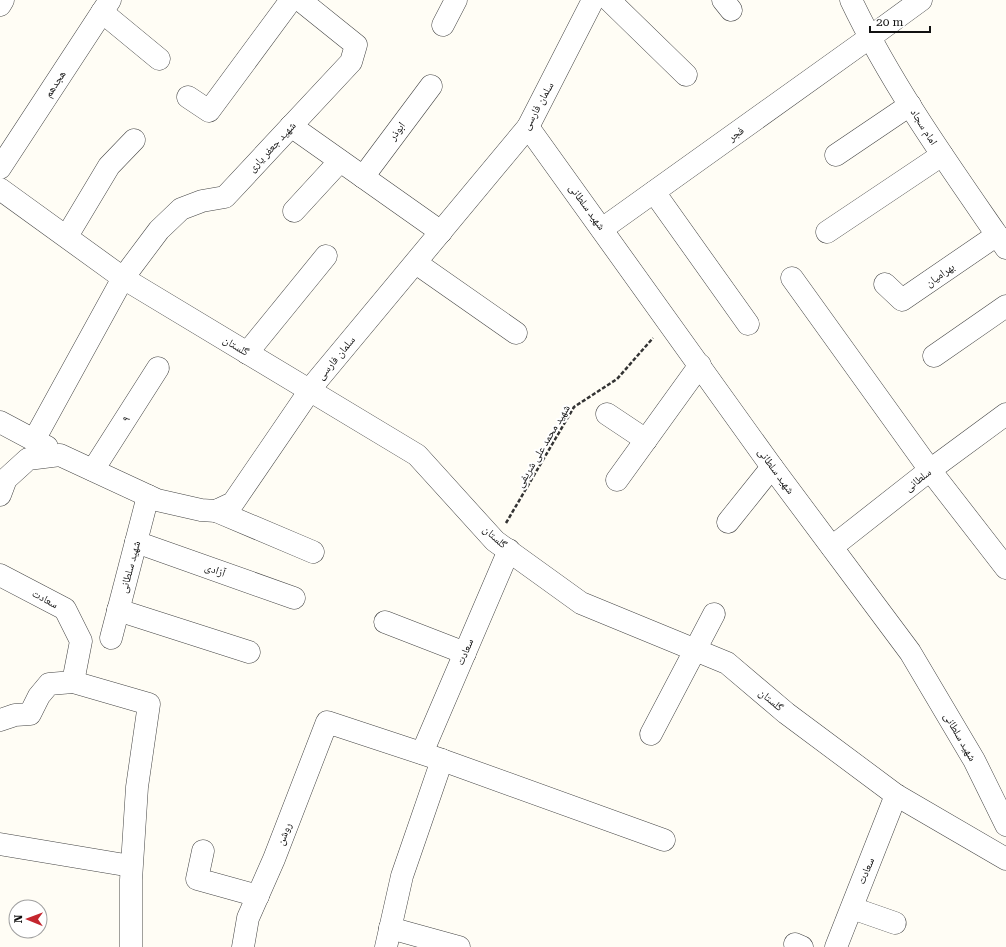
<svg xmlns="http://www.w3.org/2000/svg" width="1006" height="947" viewBox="0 0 1006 947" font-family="'Roboto Serif','Noto Naskh Arabic',serif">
<rect width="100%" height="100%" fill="#fffdf5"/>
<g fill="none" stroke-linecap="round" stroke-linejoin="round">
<g stroke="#444" stroke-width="23">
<g id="minor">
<polyline points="609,0 686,75"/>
<polyline points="723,0 731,10"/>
<polyline points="0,5 3,0"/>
<polyline points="102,12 159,59"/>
<polyline points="443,25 456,0"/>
<polyline points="188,97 209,111 291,0"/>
<polyline points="291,126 441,232"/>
<polyline points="528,127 772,467 910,652 974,760 1006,825"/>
<polyline points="836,155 910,105"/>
<polyline points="0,168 110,0"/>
<polyline points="363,177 431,86"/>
<polyline points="0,189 123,278 417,455 495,541 581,603 727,663 786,713 896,795 1006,859"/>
<polyline points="654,192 748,324"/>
<polyline points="294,211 340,161"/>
<polyline points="602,229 869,38"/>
<polyline points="827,232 942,155"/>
<polyline points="67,236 109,166 134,140"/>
<polyline points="416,263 516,333"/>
<polyline points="792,278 930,470 1006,568"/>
<polyline points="885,284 902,300 997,235"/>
<polyline points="247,353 326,256"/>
<polyline points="934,356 1006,306"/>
<polyline points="607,414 646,440"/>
<polyline points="0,422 47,447"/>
<polyline points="34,440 123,278 159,230 181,209 202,201 225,197 351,62 356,45 300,0"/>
<polyline points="93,470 158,368"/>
<polyline points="617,480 700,365"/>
<polyline points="0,495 6,479 28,459 60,455 157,500 201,510 216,511 233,503 315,383 528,127 593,0"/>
<polyline points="216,511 313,552"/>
<polyline points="728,522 772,467"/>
<polyline points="136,542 294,598"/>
<polyline points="832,547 930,470 1006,414"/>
<polyline points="0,575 65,609 81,641 73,682"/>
<polyline points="118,610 249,652"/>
<polyline points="385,622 465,653"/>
<polyline points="111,638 148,496"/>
<polyline points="0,720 15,715 30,714 39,696 49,684 73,682 149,704 137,787 131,880 131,947"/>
<polyline points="651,734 714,614"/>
<polyline points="422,753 509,550"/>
<polyline points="0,844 131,866"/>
<polyline points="203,851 197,879 258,896"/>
<polyline points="852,908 895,923"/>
<polyline points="390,928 459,947"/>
<polyline points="795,944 802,947"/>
<polyline points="243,947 248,918 274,859 327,722 442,760 664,840"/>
<polyline points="386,947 402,876 442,760"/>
<polyline points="836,947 896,795"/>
</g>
</g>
<g stroke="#444" stroke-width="23">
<g id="tertiary">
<path d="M851 0C893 88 951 168 1006 248"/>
<polyline points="869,38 921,0"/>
</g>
</g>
<polyline stroke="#333" stroke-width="2.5" stroke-dasharray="4 2" stroke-linecap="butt" points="506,523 574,407 617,379 653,338"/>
<use href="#minor" stroke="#fff" stroke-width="22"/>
<use href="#tertiary" stroke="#fff" stroke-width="22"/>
</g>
<g text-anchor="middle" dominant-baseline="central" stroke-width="4" stroke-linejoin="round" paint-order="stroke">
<g font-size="11" fill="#111" stroke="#fff">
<text transform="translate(55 84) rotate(-57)">هجدهم</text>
<text transform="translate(538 106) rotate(-61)">سلمان فارسی</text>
<text transform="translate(924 127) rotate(58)">امام سجاد</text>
<text transform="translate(397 131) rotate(-53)">ابوذر</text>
<text transform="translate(736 134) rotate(-36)">فجر</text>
<text transform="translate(272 147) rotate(-47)">شهید جعفر یاری</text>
<text transform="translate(587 207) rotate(54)">شهید سلطانی</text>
<text transform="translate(940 275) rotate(-35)">بهرامیان</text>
<text transform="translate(236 346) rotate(31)">گلستان</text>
<text transform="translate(336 358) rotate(-50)">سلمان فارسی</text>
<text transform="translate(126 419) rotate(-58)">۹</text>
<text transform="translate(543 446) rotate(-59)">شهید محمد علی شریفی</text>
<text transform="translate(776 471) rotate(54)">شهید سلطانی</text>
<text transform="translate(918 480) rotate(-38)">سلطانی</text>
<text transform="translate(495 537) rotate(42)">گلستان</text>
<text transform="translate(130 567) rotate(-75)">شهید سلطانی</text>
<text transform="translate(215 570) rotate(20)">آزادی</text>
<text transform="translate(45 599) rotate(28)">سعادت</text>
<text transform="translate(465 652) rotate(-67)">سعادت</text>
<text transform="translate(771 700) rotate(40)">گلستان</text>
<text transform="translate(960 737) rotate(60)">شهید سلطانی</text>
<text transform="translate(284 834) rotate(-69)">روشن</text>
<text transform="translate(866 871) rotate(-68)">سعادت</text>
</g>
</g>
<g transform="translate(28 919) rotate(271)"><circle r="19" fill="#ffffff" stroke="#a0a0a0"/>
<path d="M0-3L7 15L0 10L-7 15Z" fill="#c4262e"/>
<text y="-6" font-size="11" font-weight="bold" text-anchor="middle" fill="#111111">N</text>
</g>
<path d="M870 26v6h60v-6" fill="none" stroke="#111111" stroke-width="2"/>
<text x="876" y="26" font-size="12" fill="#111111" stroke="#ffffff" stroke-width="3" paint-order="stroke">20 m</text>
</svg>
